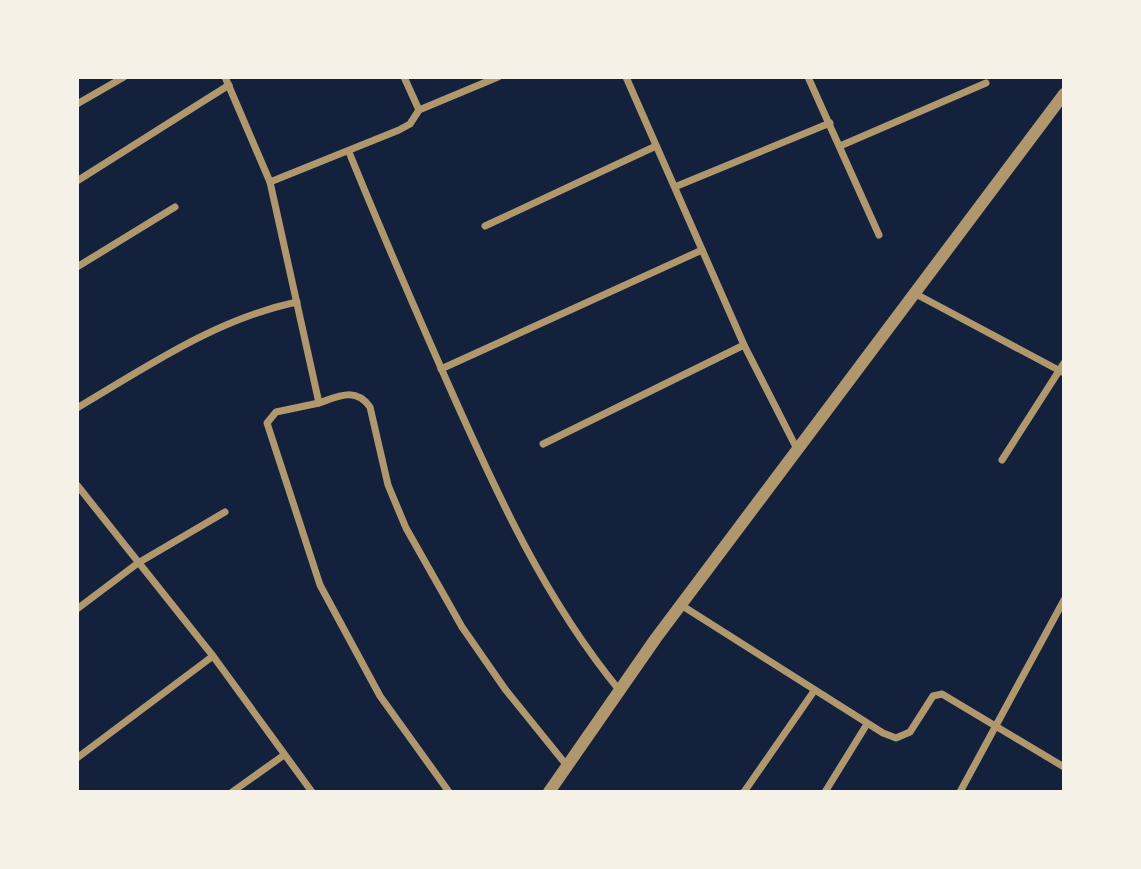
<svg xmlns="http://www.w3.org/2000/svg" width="1141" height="869" viewBox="0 0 1141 869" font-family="'Archivo Narrow',sans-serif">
<rect width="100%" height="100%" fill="#14213d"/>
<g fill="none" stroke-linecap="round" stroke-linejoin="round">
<g stroke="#b1986c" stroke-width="7">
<polyline points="225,77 270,182 319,403 276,412 267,423 320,585 380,696 449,792"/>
<polyline points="404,77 419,110"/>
<polyline points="626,77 744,345 797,449"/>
<polyline points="808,77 879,235"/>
<polyline points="77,104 124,77"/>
<polyline points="840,146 986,83"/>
<path d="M349 152C381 231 415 309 449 386 497 494 545 600 620 691"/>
<polyline points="77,181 229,85"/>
<polyline points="270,182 399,130 410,124 419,110 498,77"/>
<polyline points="677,186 830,123"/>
<polyline points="485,226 656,146"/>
<polyline points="77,267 175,207"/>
<polyline points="914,293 1064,373"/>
<polyline points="441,369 702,250"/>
<path d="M319 403C339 396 356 387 370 407L388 485 406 528 462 627 505 689 568 767"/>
<path d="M77 408C148 366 216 319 297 302"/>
<polyline points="543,444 744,345"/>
<polyline points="1002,460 1064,363"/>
<polyline points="77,485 213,656 312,792"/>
<polyline points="681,605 883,733 896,738 910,732 933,696 942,694 1064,767"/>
<polyline points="77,609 138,563 225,512"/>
<polyline points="77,758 213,656"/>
<polyline points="232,792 284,755"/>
<polyline points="744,792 814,691"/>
<polyline points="825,792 867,724"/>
<polyline points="960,792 1064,600"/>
</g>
<polyline stroke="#b1986c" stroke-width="12" points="549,792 656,638 1064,94"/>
</g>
<rect width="1141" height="869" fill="none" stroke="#f6f1e7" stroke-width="158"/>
</svg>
